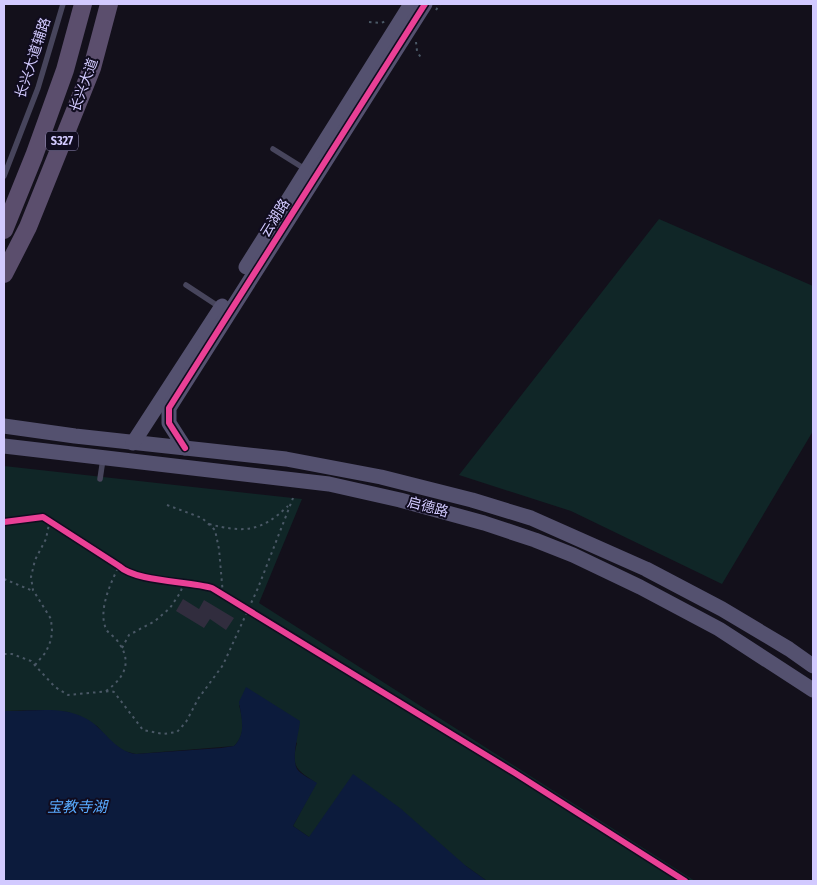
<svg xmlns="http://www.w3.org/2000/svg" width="817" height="885" viewBox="0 0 817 885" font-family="'Fira Sans Condensed','Noto Sans SC',sans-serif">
<rect width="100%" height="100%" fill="#13101b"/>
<g fill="#102627">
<polygon points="659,219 813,286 813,431 722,584 571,511 459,475"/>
<path d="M4 466 302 499 259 603 695 881H487L466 866 309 837 293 826 316 783C298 770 290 768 297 743L239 705C243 719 246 735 234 746L136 754 124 751 112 743 97 726 68 712 39 710 4 711Z"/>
</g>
<path fill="#0c1b3c" d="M246 687 300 721C299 734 291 757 297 769 300 774 311 779 317 783L293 826 309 837 353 774 400 808 466 866 487 881H4V711C31 712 60 705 85 718 105 728 113 751 136 754L221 748 234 746C247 733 241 717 239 702Z"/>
<polygon fill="#312d3e" points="183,599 199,609 204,600 234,618 226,630 210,619 204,628 176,611"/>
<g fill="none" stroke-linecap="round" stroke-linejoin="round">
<g stroke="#4a5866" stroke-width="2" stroke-dasharray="2.5 4" stroke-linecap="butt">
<polyline points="436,10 440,4"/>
<polyline points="369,22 381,23 386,21"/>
<polyline points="416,42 417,51 421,58"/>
<polyline points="167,505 202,518 215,530 219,549 223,595"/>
<path d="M209 524C244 533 261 532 288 506"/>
<polyline points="4,579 33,591"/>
<polyline points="122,648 129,635 155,621 170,608 180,593 184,583"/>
<polyline points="4,654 12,654 31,661 55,687 68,695 110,691 114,692 143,730 163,734 177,732 186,722 198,699 223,665 258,588 293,498"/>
<polyline points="35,665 46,652 51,640 52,631 51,619 33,590 31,577 35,560 46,539 50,519"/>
<path d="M106 691C127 676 133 659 115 638 111 634 106 632 105 626 99 608 111 582 119 566"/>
</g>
<g stroke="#47455c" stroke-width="5.5">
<polyline points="273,149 305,169"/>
<polyline points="4,176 38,88 63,4"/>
<polyline points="186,285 221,308"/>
<polyline points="100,479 103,459"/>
</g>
<g stroke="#54516f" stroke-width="15">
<polyline points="246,267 411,4"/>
<polyline points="4,426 75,436 286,459 381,477 472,500 531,518 646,569 722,609 789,649 813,666"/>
<polyline points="133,443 222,306"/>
<polyline points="4,446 329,484 400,500 484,523 535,540 573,555 640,587 719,629 813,690"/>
<polyline points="185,448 169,423 169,408 425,4"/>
</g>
<g stroke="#5b4e6d" stroke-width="18">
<polyline points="4,230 34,156 65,70 83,4"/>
<polyline points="4,274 28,227 92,68 109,4"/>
</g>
<g stroke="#100c1f" stroke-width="9">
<g id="cycleway">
<polyline points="185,448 169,423 169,408 425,4"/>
<path d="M4 522 43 517 119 566C136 582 189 581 212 588L515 773 685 881"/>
</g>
</g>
<use href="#cycleway" stroke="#ea4096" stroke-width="6"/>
</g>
<g text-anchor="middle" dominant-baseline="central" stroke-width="4" stroke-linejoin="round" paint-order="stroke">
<rect fill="#100c1f" stroke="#9891bc" stroke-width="1" x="46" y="131.5" width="32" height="19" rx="4"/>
<g font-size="12" font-weight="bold" fill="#d2caff">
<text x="62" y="141">S327</text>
</g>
<g font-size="14" fill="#d2caff" stroke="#100c1f">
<text transform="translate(33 58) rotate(-72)">长兴大道辅路</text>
<text transform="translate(84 85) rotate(-70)">长兴大道</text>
<text transform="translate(275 218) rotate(-58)">云湖路</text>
<text transform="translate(428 507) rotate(15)">启德路</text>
</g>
<g font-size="15" font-style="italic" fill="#58abff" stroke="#100c1f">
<text x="77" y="807">宝教寺湖</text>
</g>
</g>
<rect width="817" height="885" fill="none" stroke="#d2caff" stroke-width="10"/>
</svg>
